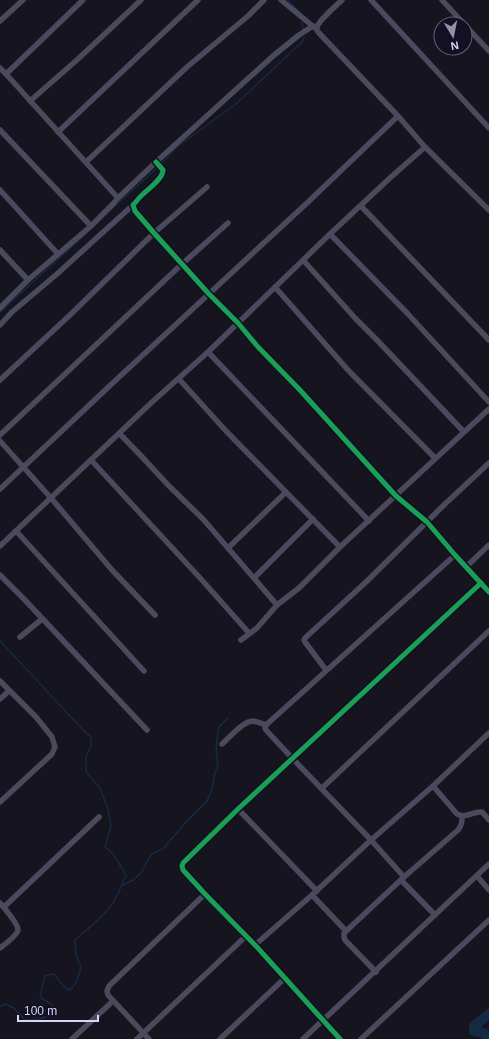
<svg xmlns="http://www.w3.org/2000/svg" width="489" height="1039" viewBox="0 0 489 1039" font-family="Helvetica,sans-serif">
<rect width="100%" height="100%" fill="#16141e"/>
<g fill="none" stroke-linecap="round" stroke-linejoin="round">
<g stroke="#152a43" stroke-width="1.5">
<polyline points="288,0 299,12"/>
<polyline points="302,22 303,29"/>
<polyline points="162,163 178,146 236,104 303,41 304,37"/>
<polyline points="106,214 158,167"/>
<polyline points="0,312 88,232"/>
<path d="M0 641 86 733 91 737V747L86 756V772L100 788 108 809 111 826 105 847 114 855 126 875C122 884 118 895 113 903 103 917 88 929 75 940L76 955 81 967 76 983 70 990 64 987 54 974 45 976 42 988 40 997 51 1004 55 1013 40 1019 25 1020 14 1008 5 1004 0 1007"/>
<polyline points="123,885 133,880 142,872 147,861 152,854 163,849 187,821 207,801 212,789 214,776 218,764 216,752 218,730 219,727 228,718"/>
</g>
<polyline stroke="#152a43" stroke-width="10" points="489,1039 484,1033 474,1031 474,1026 489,1014"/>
<g stroke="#4b4a5d" stroke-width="5.5">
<polyline points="83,0 6,74 118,198"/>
<polyline points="281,0 315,28"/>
<path d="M342 0C337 5 319 20 317 27 316 30 317 30 319 33L398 116 425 147 489 210"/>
<polyline points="371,0 489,128"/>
<polyline points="442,0 464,24"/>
<polyline points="0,21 23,0"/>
<polyline points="465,25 489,51"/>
<polyline points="0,68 6,74"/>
<polyline points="30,101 78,59 141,0"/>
<polyline points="0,130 91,226"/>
<polyline points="58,132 198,0"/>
<polyline points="86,162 187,67 248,16 264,0"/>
<path d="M156 162 163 170C163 179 148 189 141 196 138 199 136 202 133 205L135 211 154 233 209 294 238 323 258 347 299 389 396 496 427 522 455 555 489 592"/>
<polyline points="0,190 58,254"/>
<polyline points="361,206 489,340"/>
<polyline points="330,234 408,314 489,402"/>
<polyline points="0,250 28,280"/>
<polyline points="303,260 355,318 377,340 464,432"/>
<polyline points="275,287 348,370 435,458"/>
<polyline points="0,308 28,280 91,226 112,205 118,198 156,162 273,56 299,35 313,26"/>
<polyline points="0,325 12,312 57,274 133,205"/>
<polyline points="208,352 369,521"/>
<polyline points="179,379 226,431 340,547"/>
<polyline points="0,380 70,315 154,233 207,187"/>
<polyline points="120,434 144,459 169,486 203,519 277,605"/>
<polyline points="0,435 182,264 228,223"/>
<polyline points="0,441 51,498 112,570 155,615"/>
<polyline points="91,460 201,579 249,633"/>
<polyline points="0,489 117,379 307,203 398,116"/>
<polyline points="16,531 144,671"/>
<polyline points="0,546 151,403 208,352 330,234 391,177 425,147"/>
<polyline points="228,548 286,492"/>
<polyline points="466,567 489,545"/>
<polyline points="0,575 24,599 147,730"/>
<polyline points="254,578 313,519"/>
<polyline points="20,637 42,619"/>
<polyline points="241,640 257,628 277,605 299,588 340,547 489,409"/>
<polyline points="326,670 305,642 304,640 305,638 366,582 446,503 489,463"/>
<polyline points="0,681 36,717 52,737 55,747 52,754 0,802"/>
<polyline points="0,699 9,691"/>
<path d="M222 744C229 738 243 721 253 721 257 722 262 723 266 725"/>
<path d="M433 786 457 814C467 819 472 811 482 812L489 820"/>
<polyline points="322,788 489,631"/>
<polyline points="238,809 317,891"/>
<polyline points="477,876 489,890"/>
<polyline points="404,877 371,840 292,758 266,730 265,728 266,725 455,555"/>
<polyline points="401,880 435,915"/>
<polyline points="312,895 346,931"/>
<path d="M0 903C4 908 18 923 18 930 17 935 4 945 0 948"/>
<polyline points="4,907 99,817"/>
<polyline points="255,945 312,895 371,840 433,786 489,733"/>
<path d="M376 972 345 940 344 937V933L404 877 458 830C462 825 462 822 462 816"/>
<polyline points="72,1039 113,1001"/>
<polyline points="137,1039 246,936"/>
<polyline points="149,1039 108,995 107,991 109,986 205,894"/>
<polyline points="220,1039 285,978"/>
<polyline points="303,1039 489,864"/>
<polyline points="340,1039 255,945 205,894 183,870 182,866 183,863 238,809 481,583"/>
<polyline points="361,1039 489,920"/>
</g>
<g stroke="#121022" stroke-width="8">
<g id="cycleway">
<path d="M156 162 163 170C163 179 148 189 141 196 138 199 136 202 133 205L135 211 154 233 209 294 238 323 258 347 299 389 396 496 427 522 455 555 489 592"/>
<polyline points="340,1039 255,945 205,894 183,870 182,866 183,863 238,809 481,583"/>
</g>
</g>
<use href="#cycleway" stroke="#1a9f57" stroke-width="5"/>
</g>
<g transform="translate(453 36) rotate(170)"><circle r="19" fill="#121022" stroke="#605f79"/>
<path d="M0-3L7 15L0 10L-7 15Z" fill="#9391ae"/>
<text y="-6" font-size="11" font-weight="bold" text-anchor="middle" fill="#d6d5fb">N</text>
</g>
<path d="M18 1015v6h80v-6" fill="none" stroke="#d6d5fb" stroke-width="2"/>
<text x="24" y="1015" font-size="12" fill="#d6d5fb" stroke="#121022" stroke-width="3" paint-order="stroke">100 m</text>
</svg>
